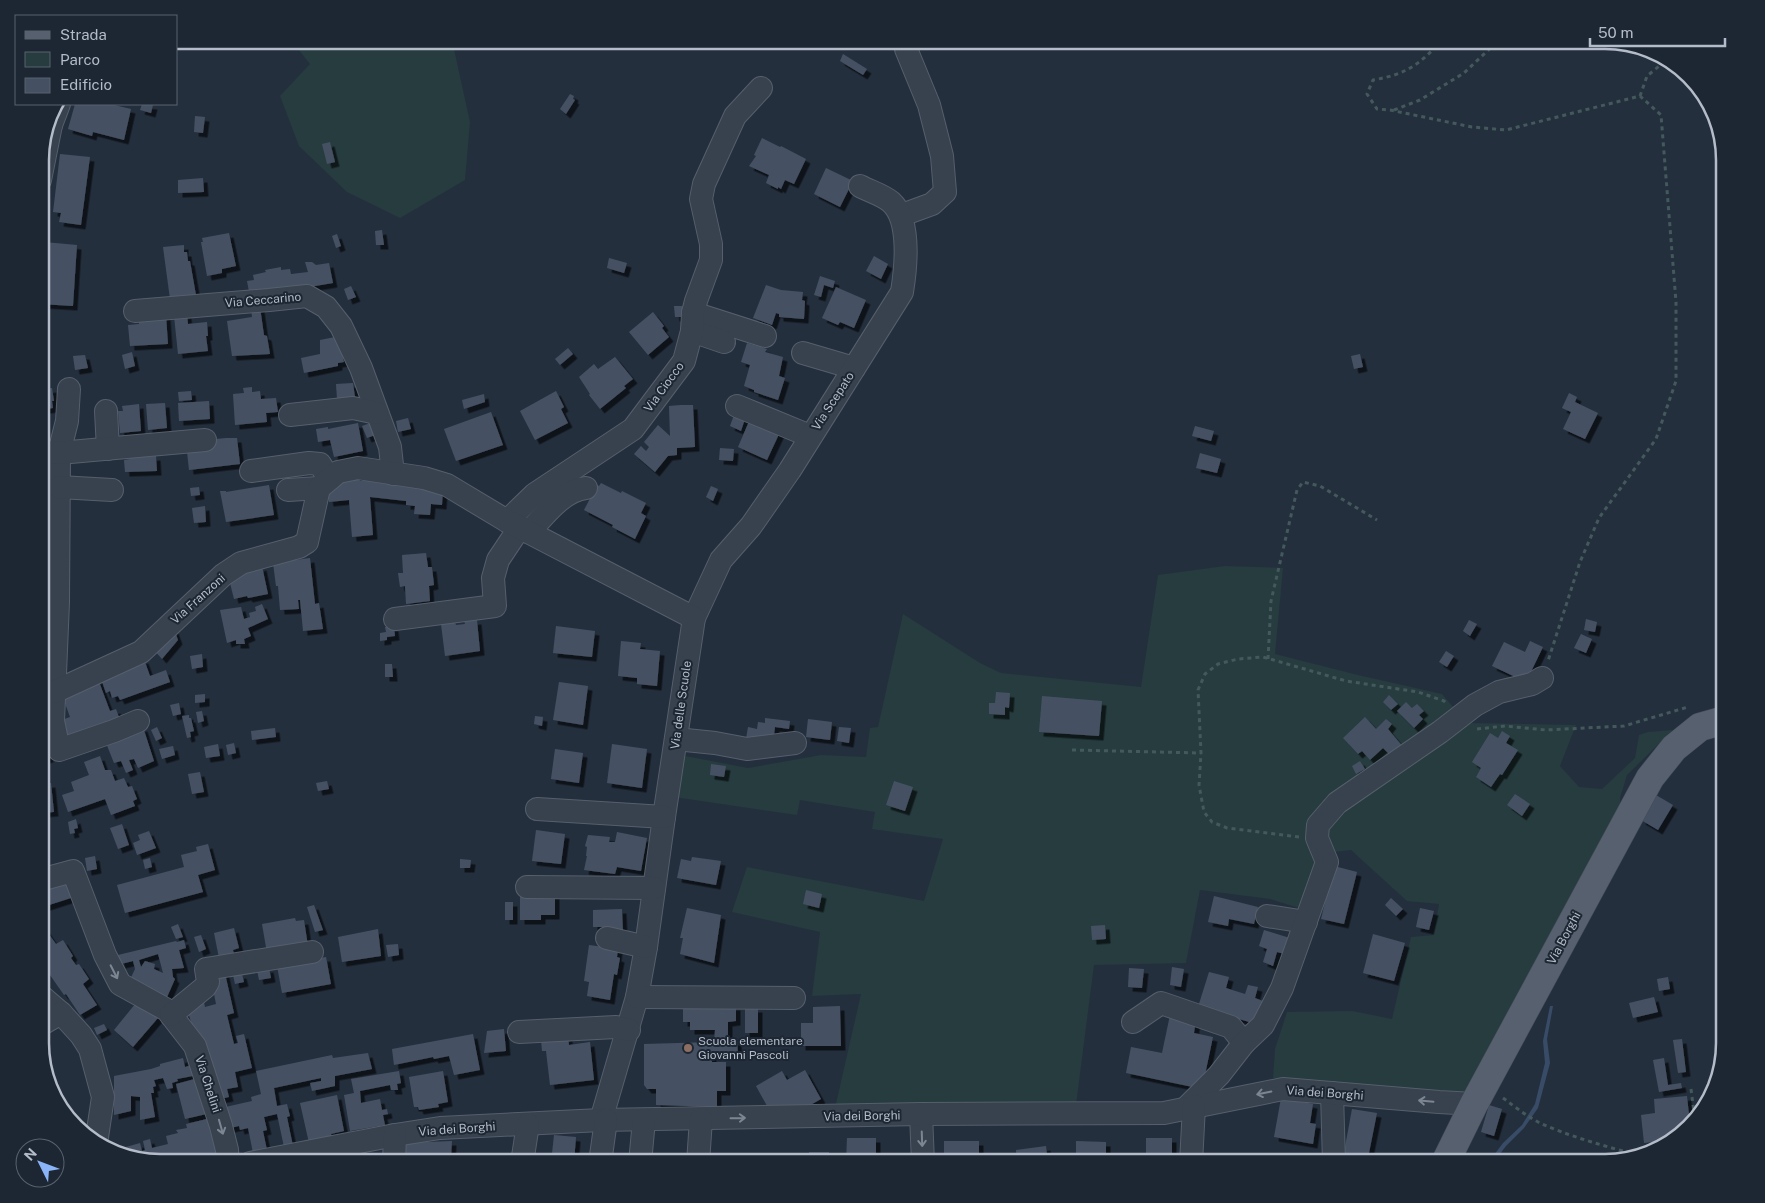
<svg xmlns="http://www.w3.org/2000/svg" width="1765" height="1203" viewBox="0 0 1765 1203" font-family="'Public Sans',sans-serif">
<defs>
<filter id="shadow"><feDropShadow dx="4.5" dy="4.5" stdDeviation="0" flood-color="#0009"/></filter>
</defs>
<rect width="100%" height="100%" fill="#242f3e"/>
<g fill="#263c3f">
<polygon points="291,40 452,40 470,122 465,180 400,218 347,192 299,146 280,96 310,64"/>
<polygon points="1225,566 1283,568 1275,654 1358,675 1442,694 1467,723 1576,725 1560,766 1579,787 1602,789 1635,758 1639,735 1648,732 1673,730 1627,775 1620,798 1621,816 1469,1092 1391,1092 1273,1078 1275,1049 1287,1012 1352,1011 1392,1019 1411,937 1434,935 1439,904 1407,901 1351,850 1316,854 1321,865 1305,910 1270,899 1200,890 1186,963 1094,965 1076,1105 835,1108 861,994 812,996 820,932 732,912 747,867 924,901 943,839 872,829 875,812 800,800 797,815 674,797 680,755 748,768 821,755 866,757 870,728 878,727 903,614 980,663 1001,673 1141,687 1158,575"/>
</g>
<polygon fill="#394c67" points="1550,1006 1553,1006 1547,1039 1550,1063 1538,1108 1524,1128 1506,1146 1493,1163 1488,1163 1503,1143 1522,1125 1535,1104 1545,1063 1543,1041"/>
<g fill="#455162" fill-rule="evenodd" filter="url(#shadow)">
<polygon points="843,54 867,69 863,75 840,61"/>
<polygon points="570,94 574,96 573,99 575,100 566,114 560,109"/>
<polygon points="75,104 110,104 131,109 124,140 93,132 92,136 68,129"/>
<polygon points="142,104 153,105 151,113 140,110"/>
<polygon points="195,116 205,117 203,133 194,132"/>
<polygon points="762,138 780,147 781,146 806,159 794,184 785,180 781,189 778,187 778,189 766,183 769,175 749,166 756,156 754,155"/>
<polygon points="330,142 335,162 327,164 322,144"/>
<polygon points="60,154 90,157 81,225 59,222 61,213 53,212"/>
<polygon points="826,168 853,181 840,207 814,194"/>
<polygon points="203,178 204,192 178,193 178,180"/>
<polygon points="382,230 384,245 376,245 375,231"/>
<polygon points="229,233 236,266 222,269 222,273 207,276 201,242 203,242 202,238"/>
<polygon points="337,234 341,246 336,248 332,236"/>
<polygon points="44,242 77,245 73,306 40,304"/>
<polygon points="184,245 184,252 187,252 188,261 190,261 196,295 170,299 163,247"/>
<polygon points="874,256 888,264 881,279 866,271"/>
<polygon points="609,258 627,263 624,273 607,268"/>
<polygon points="305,262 312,262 316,265 329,263 333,283 250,297 247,281 254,280 253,275 266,272 265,270 281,267 281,270 290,269 291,274 308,272"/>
<polygon points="820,276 835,281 833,288 824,285 821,297 814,295"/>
<polygon points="766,285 781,290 803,292 802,300 805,301 804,319 779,317 779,314 776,313 772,325 753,318"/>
<polygon points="351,286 356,297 348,300 344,289"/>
<polygon points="836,287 866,300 854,328 840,322 838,325 822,318"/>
<polygon points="674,306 682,306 682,317 675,317"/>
<polygon points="260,307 264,335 267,336 270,354 232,356 227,321 252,317 251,308"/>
<polygon points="653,312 664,326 662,328 669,337 648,355 629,332"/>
<polygon points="187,314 188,324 207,322 208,336 206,336 208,351 178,354 174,316"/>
<polygon points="166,315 168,344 130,346 128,325 139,324 138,316"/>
<polygon points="340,336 341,350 344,362 338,363 338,366 304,373 301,358 320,354 320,340"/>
<polygon points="747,343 767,349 765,352 783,357 779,376 785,378 778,400 754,392 754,390 744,386 750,365 741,362"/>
<polygon points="568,348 573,354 560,365 555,359"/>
<polygon points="132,352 135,366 125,369 122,355"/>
<polygon points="1360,354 1363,367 1354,369 1351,356"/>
<polygon points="85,355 88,368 75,370 73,356"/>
<polygon points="615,357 633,379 624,386 626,388 600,409 589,395 590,394 579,377 594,364 598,369"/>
<polygon points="353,383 355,397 337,399 336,384"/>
<polygon points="252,387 252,392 260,391 261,399 276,398 278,412 266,413 267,422 235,425 233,394 244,393 243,388"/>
<polygon points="52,388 54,401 52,401 53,408 40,410 40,390"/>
<polygon points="191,391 192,400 179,401 178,392"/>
<polygon points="556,391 564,407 561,409 568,423 535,440 520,411"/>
<polygon points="1569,393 1577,397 1575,402 1598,413 1585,439 1563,429 1571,412 1562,408"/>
<polygon points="484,394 485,402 464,409 462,400"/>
<polygon points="209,401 210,419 179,421 178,403"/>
<polygon points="165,403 167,428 148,430 146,404"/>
<polygon points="139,404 141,431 120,433 118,411 123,411 122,406"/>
<polygon points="681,405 693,405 695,447 677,448 677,455 668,456 655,472 634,454 641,446 646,451 649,447 644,442 658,425 670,436 669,406"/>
<polygon points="491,412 503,445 456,461 444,429"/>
<polygon points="734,415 745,419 741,431 730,426"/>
<polygon points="408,418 411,429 398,432 396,421"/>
<polygon points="750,419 780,432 767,460 738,447"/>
<polygon points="373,422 378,434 367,438 362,426"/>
<polygon points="358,423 363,451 334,457 330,440 318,442 316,429 328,427 328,429"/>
<polygon points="1195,426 1214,431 1211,441 1192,436"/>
<polygon points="226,438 237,438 240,464 189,470 186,442"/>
<polygon points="720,448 734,449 733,461 719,460"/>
<polygon points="1200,453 1221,459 1217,473 1196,468"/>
<polygon points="156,456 157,471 125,472 124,460 130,459 130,458"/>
<polygon points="359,478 360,481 370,480 443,490 442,505 431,504 430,515 414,514 415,506 406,505 406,501 370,497 373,535 352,537 349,500 329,502 328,496 328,493 339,481"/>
<polygon points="601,483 621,493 622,491 646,503 641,513 646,516 635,539 612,527 613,525 584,510 597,485 599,486"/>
<polygon points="269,485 274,515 226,522 220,491 226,491 226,492"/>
<polygon points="711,486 718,489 713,501 706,497"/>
<polygon points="199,487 200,495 191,496 190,488"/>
<polygon points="205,506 206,522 194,523 192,508"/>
<polygon points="40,531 50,532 50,552 40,551"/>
<polygon points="426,553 428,567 432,567 434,585 429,586 430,601 406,604 405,586 400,587 398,573 403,573 402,555"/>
<polygon points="310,558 315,604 319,603 323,629 303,631 300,600 298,600 299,609 280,610 278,586 276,586 273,563"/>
<polygon points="262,566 268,594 248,598 247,596 234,599 229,579"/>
<polygon points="262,604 268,619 248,628 251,636 244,639 245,644 236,644 236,640 227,643 220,610 241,607 244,619 250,617 249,613 256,611 255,607"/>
<polygon points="1586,619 1597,622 1595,632 1584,630"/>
<polygon points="477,620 480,651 445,656 441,624 455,622 456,625 465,624 464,621"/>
<polygon points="1469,620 1477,624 1470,636 1463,631"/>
<polygon points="556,626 595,631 592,657 553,653"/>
<polygon points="385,627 394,627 395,636 387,637 387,640 380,641 380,633 386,632"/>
<polygon points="174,629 178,640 162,659 153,649"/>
<polygon points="1581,634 1592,639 1586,653 1574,648"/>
<polygon points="621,641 641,643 640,649 660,651 657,686 637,684 637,678 618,676"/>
<polygon points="1530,641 1543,647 1526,682 1492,666 1504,642 1525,652"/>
<polygon points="1446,651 1454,656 1447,667 1439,662"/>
<polygon points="202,654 203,667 192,669 190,656"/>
<polygon points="144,659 150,676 166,670 170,682 120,700 118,696 112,698 110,691 106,693 100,676"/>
<polygon points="385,664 392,664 393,677 385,677"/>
<polygon points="98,679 110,711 116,709 120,720 102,732 99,724 83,730 86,736 64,744 59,721 70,717 62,695"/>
<polygon points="559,682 588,686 583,725 553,720"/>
<polygon points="996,692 1010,693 1009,708 1005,707 1005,715 989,714 989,703 995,703"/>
<polygon points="205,694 205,702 195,703 195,695"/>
<polygon points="1389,695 1398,704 1391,710 1383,702"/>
<polygon points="1042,696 1102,701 1099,736 1039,732"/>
<polygon points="1406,702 1412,708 1417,704 1424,711 1419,715 1423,719 1414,728 1397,711"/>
<polygon points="179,703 181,714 173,716 170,705"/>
<polygon points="202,711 204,721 198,723 196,712"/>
<polygon points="189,715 189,718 191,718 194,731 190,732 191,737 187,738 182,716"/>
<polygon points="535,716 543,717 542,726 534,724"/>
<polygon points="1365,717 1376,729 1386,719 1392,724 1388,729 1404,748 1394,759 1383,748 1370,760 1362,751 1358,754 1343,738"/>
<polygon points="765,718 790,721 789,729 775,727 773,743 746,739 748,727 757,729 758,722 765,723"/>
<polygon points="808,719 832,722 830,740 806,737"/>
<polygon points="143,727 154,761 138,768 134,759 129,760 133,770 126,773 121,761 114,763 104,738"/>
<polygon points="157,727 162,738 156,741 151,730"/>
<polygon points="839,727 851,728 849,743 837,741"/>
<polygon points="275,728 276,737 252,740 251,731"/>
<polygon points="1502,731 1510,736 1506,743 1518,750 1502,775 1500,774 1491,787 1476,777 1481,768 1472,762 1490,733 1498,738"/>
<polygon points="46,739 49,758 40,760 40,740"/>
<polygon points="234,743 236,753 228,755 226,745"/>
<polygon points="218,744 220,756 206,758 204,747"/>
<polygon points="612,744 647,749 642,788 607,783"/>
<polygon points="173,746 175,755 162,759 159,749"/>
<polygon points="555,749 583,753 579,783 551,779"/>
<polygon points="100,756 105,770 111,770 115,781 124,778 128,787 132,786 137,799 133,801 135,806 111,815 105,799 68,812 62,795 74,791 71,782 89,775 84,762"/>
<polygon points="1360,761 1365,769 1356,774 1352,766"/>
<polygon points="711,764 726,766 724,777 710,775"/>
<polygon points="200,772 204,792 192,794 188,774"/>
<polygon points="327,781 329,789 318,791 316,783"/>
<polygon points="894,781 913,787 905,811 886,805"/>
<polygon points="51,783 54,812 40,813 40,784"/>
<polygon points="1515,794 1530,804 1522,816 1507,805"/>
<polygon points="1656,795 1673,805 1658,830 1641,820"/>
<polygon points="76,819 78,828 74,829 75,833 70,834 68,822"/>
<polygon points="122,824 129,845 118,849 110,828"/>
<polygon points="536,830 565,834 561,864 532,861"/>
<polygon points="149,831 156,848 137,855 133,843 140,840 138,835"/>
<polygon points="617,832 647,838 641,871 617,867 615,874 584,870 587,856 586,856 587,847 585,846 588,835 610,837 609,842 615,842"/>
<polygon points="208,844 215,870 198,875 203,892 125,913 117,885 184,867 181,855 197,851 196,847"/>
<polygon points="95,856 97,869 87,871 85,858"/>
<polygon points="692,857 721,861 716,885 677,878 681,859 691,861"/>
<polygon points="150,858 152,867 145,869 143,860"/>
<polygon points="460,859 471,860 470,868 460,868"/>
<polygon points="1334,866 1357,872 1344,924 1321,919"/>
<polygon points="68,880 77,896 40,908 40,890"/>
<polygon points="806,890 822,894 819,908 803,904"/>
<polygon points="555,894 555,915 541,915 541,920 520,920 520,895"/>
<polygon points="1214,896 1258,907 1254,924 1229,919 1228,926 1208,922"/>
<polygon points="1391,898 1403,909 1396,916 1385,905"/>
<rect x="505" y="902" width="8" height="18"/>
<polygon points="314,905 323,930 315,932 307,907"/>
<polygon points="687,908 721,915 714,963 680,954 683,938 680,938"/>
<polygon points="1420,908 1434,911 1429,930 1416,927"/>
<polygon points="622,909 623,933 606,933 606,927 593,927 593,910"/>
<polygon points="295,918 296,921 304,920 308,946 267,953 262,924"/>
<polygon points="178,924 183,937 176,939 171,927"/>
<polygon points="1105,925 1106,939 1092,940 1091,926"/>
<polygon points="234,928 239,948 233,950 234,954 219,958 214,933"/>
<polygon points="378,929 381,956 342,962 338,937"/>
<polygon points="46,930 56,944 63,940 73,956 71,958 76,965 79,964 89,979 83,984 97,1005 80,1015 66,994 64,995 43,965 45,963 40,956 40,934"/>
<polygon points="1264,930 1293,939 1288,955 1277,952 1273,966 1263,962 1267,949 1259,946"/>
<polygon points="1373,934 1405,943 1394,981 1363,973"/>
<polygon points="201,935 206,949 199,952 194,937"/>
<path d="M184 940 186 948 179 950 184 968 172 969 173 977 175 979 164 1004 127 986 135 969 133 961 121 964 118 955 176 941 177 942ZM158 954 163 973 154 969 155 964 145 961 141 967 139 960Z"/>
<polygon points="398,944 399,955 388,957 386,945"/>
<polygon points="589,945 618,949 617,957 620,958 617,975 614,974 610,1000 587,996 589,982 584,981"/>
<polygon points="326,957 331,984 282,993 277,966"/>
<polygon points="1172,967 1184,969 1181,987 1170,985"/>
<polygon points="269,968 271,978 259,980 257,970"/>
<polygon points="1129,968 1144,969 1142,988 1128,987"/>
<polygon points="224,969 234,1013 227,1015 234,1044 238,1043 236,1036 244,1034 252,1068 235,1072 238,1087 227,1089 229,1097 215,1100 188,1012 204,1002 205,1007 216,1004 210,973"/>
<polygon points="1209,972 1229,977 1226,988 1245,994 1248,985 1258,987 1255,998 1263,1001 1256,1024 1198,1007"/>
<polygon points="242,974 244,982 235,984 233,975"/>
<polygon points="1668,977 1670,989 1659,991 1657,979"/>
<polygon points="1654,997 1658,1012 1633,1018 1629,1003"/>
<polygon points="140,998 164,1011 133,1047 114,1030"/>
<polygon points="736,1006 736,1021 728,1022 728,1041 737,1041 738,1053 712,1051 712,1062 726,1062 726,1091 717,1091 717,1107 656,1105 656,1089 647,1089 644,1085 644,1044 714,1042 715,1030 690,1030 690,1022 683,1022 683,1007"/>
<polygon points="840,1006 841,1046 801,1046 801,1023 813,1023 813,1007"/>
<rect x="745" y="1008" width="13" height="25"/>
<polygon points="1170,1015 1196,1020 1194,1033 1213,1037 1202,1089 1126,1073 1131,1047 1162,1053"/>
<polygon points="104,1024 107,1030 97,1035 94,1028"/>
<polygon points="504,1029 506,1051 484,1053 487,1031"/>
<polygon points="473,1034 480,1070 454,1075 449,1056 434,1059 433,1057 394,1065 392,1049"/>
<polygon points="568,1037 569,1045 590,1042 594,1080 550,1085 546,1051 542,1051 541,1040"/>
<polygon points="1682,1039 1686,1072 1678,1073 1673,1040"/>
<polygon points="368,1053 372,1069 335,1076 335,1086 312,1091 310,1083 321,1081 321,1078 274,1088 277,1106 287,1104 290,1116 287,1117 293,1146 284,1147 277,1114 264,1117 267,1130 263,1131 267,1150 253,1153 248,1128 240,1130 239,1126 226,1129 221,1108 252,1101 251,1097 261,1094 256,1071 332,1055 333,1058"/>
<polygon points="183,1058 185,1067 195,1064 198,1075 177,1079 178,1081 172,1083 173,1088 167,1089 163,1078 154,1080 156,1086 153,1087 154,1093 151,1093 155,1117 140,1120 140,1097 131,1096 131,1111 114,1115 114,1076 151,1069 160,1066 160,1064"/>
<polygon points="1664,1058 1668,1085 1681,1083 1682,1088 1659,1092 1653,1060"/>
<polygon points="805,1070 821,1099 791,1116 785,1105 771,1113 756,1086 782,1071 787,1080"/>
<polygon points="399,1071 401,1083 397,1084 398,1090 391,1090 390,1085 360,1091 361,1103 380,1099 382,1110 387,1109 388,1114 383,1115 385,1125 350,1131 344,1095 354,1093 351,1079"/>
<polygon points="443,1071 448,1102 438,1104 439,1107 419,1110 418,1107 414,1107 409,1077"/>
<polygon points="202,1077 211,1113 185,1119 176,1084"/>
<polygon points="337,1095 344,1131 331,1134 333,1140 309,1143 300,1103"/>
<polygon points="1687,1096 1690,1124 1673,1140 1644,1143 1641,1115 1655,1113 1654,1099"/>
<polygon points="1281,1098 1313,1104 1310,1123 1316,1124 1313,1144 1274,1137"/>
<polygon points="1489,1105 1502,1109 1494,1136 1481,1132"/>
<polygon points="1352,1109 1377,1113 1367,1163 1342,1163"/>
<polygon points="215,1117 221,1159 204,1163 159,1163 128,1153 126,1147 140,1143 142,1151 145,1150 143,1141 150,1139 152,1148 168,1144 166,1136 178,1133 176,1130 187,1128 186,1124"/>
<polygon points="554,1135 576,1137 574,1163 551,1163"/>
<polygon points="847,1138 876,1138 876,1161 846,1163"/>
<rect x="1146" y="1138" width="26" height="25"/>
<polygon points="452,1141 451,1158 402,1159 402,1143"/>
<rect x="944" y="1141" width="35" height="22"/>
<polygon points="1076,1141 1106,1142 1106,1163 1076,1163"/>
<polygon points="1046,1146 1048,1163 1017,1163 1016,1150"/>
<rect x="809" y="1152" width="20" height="11"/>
<polygon points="457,1153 489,1154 488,1163 457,1163"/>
</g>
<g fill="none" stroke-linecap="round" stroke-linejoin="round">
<g stroke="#565f6c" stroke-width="24">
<g id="minor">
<polyline points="51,125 59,104"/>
<polyline points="40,180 51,125 47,124"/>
<polyline points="902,215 932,204 945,192 942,156 929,105 906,49"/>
<polyline points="135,311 269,300 307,296 326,307 341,326 361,368 390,447 393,474"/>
<polyline points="693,313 765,336"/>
<polyline points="692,331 724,342"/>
<polyline points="803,353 854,368"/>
<polyline points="69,389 67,421 59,453 58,602 53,721 59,750 114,731 138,721"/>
<polyline points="737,406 810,436"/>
<polyline points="106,411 108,449"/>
<polyline points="290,415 353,408 377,413"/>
<polyline points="40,452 59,453 205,440"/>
<polyline points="251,471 309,463 320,464 329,479"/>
<polyline points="59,487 112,490"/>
<polyline points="288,490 319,488"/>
<polyline points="507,521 535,494 633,429 684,361 692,331 693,313 696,301 711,260 711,244 701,199 704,184 735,116 761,88"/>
<path d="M529 532C544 516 563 490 586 488"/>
<path d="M694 618 721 560 751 526 790 470 902 292C906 267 911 220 891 202 883 195 869 191 860 186"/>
<polyline points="395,619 495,606 493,578 498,560 520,527"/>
<polyline points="54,692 141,652 223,575 241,563 299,547 307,542 319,488 338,472 358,468 424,478 447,485 507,521 694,618 664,817 646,947 637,997 601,1120"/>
<polyline points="676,739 715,743 747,749 795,743"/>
<polyline points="537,809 664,817"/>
<polyline points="40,880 73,871 105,955 120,984 167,1010 195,1046 221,1126 227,1150 228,1163"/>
<polyline points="527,887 654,888"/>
<polyline points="1267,916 1306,922"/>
<polyline points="607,938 646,947"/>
<polyline points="40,995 61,1013 81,1035 90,1049 103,1097 96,1144"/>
<polyline points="637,997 794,998"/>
<polyline points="171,1015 205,987 208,982 206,969 312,952"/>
<polyline points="1133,1022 1161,1003 1231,1027 1244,1043"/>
<polyline points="40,1025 61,1013"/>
<polyline points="519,1032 616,1027 629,1030"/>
<polyline points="1332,1093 1334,1163"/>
<polyline points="1186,1108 1219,1075 1244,1043 1263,1025 1282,988 1327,862 1317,838 1318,825 1337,803 1440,732 1475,705 1499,692 1532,684 1542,678"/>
<polyline points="921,1114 923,1163"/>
<polyline points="250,1163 395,1135 440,1128 601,1120 921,1114 1164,1113 1283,1089 1439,1102 1474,1104"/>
<polyline points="394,1163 395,1135"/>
<polyline points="522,1163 528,1124"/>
<polyline points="600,1163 606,1120"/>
<polyline points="640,1163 644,1120"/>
<polyline points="698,1163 701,1119"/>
<polyline points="1191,1163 1194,1106"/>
</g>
</g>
<g stroke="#414a57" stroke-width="29">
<polyline id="major" points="1445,1163 1474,1104 1650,778 1674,748 1700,727 1725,720"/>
</g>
<g stroke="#44595c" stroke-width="3" stroke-dasharray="4 4" stroke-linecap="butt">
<path d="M1442 40C1419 65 1407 74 1373 80L1367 94 1377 109 1390 110 1472 127 1506 130 1640 96 1661 115 1676 302V381L1656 439 1599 518 1580 562 1548 661"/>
<polyline points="1640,96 1647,76 1668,59"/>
<polyline points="1394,110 1420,100 1464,73 1499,40"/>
<polyline points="1268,659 1271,601 1297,490 1303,482 1320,486 1377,520"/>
<polyline points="1477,729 1505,726 1546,730 1624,726 1688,707"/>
<polyline points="1072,750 1201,753"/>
<polyline points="1299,837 1227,828 1212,822 1204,812 1199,785 1201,753 1198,690 1205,674 1218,664 1238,659 1263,657 1346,681 1418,692 1444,701 1446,703"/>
<polyline points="1691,1089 1695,1120"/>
<path d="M1503 1098C1514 1106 1525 1115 1538 1122 1567 1136 1605 1146 1637 1155"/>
</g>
<use href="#minor" stroke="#38414e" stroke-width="22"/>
<use href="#major" stroke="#56606e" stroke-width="28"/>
</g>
<defs><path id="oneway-shaft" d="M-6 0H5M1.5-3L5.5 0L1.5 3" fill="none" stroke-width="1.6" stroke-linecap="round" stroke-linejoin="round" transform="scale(1.25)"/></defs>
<g stroke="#7c8592">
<use href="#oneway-shaft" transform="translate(114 972) rotate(63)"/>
<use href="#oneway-shaft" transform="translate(1264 1093) rotate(169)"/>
<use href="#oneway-shaft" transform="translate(1426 1101) rotate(-175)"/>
<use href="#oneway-shaft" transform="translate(738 1118) rotate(-1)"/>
<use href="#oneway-shaft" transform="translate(221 1127) rotate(74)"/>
<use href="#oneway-shaft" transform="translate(922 1139) rotate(88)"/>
</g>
<circle fill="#8d6e63" stroke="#1d2633" stroke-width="2" cx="688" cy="1048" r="5"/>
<g text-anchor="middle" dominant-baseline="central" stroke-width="4" stroke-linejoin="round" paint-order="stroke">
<g font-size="12" fill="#b4bcc9" stroke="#1d2633">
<text transform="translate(263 300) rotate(-5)">Via Ceccarino</text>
<text transform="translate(664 387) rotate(-54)">Via Ciocco</text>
<text transform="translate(833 401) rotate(-57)">Via Scepato</text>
<text transform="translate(198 599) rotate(-42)">Via Franzoni</text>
<text transform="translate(681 705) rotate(-82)">Via delle Scuole</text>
<text transform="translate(1564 938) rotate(-62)">Via Borghi</text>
<text transform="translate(208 1084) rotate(72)">Via Chelini</text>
<text transform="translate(1325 1093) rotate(4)">Via dei Borghi</text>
<text transform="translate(862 1116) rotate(-1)">Via dei Borghi</text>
<text transform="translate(457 1129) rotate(-4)">Via dei Borghi</text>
</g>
<g font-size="12" fill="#b4bcc9" stroke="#1d2633" text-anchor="start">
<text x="698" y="1041">Scuola elementare<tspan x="698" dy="14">Giovanni Pascoli</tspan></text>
</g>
</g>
<path d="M0 0H1765V1203H0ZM160 49H1605A111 111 0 0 1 1716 160V1043A111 111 0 0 1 1605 1154H160A111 111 0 0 1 49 1043V160A111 111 0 0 1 160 49Z" fill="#1d2633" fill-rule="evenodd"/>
<path fill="none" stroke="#b4bcc9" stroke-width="2.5" d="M160 49H1605A111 111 0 0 1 1716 160V1043A111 111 0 0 1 1605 1154H160A111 111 0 0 1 49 1043V160A111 111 0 0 1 160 49Z"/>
<rect x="15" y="15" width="162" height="90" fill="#1d2633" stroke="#59626f"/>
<rect x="25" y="31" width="25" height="8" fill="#56606e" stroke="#59626f"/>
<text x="60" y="40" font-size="15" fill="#b4bcc9">Strada</text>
<rect x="25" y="52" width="25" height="15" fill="#263c3f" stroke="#59626f"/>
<text x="60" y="65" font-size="15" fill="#b4bcc9">Parco</text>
<rect x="25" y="78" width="25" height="15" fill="#455162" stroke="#59626f"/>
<text x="60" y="90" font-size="15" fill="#b4bcc9">Edificio</text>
<g transform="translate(40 1163) rotate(312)"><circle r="24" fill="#1d2633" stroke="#59626f"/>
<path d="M0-4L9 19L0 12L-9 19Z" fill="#8ab4f8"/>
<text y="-8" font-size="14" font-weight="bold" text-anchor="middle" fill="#b4bcc9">N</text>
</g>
<path d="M1590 38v8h135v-8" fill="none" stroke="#b4bcc9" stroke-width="2.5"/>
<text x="1598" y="38" font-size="15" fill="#b4bcc9" stroke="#1d2633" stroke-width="4" paint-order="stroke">50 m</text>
</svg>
